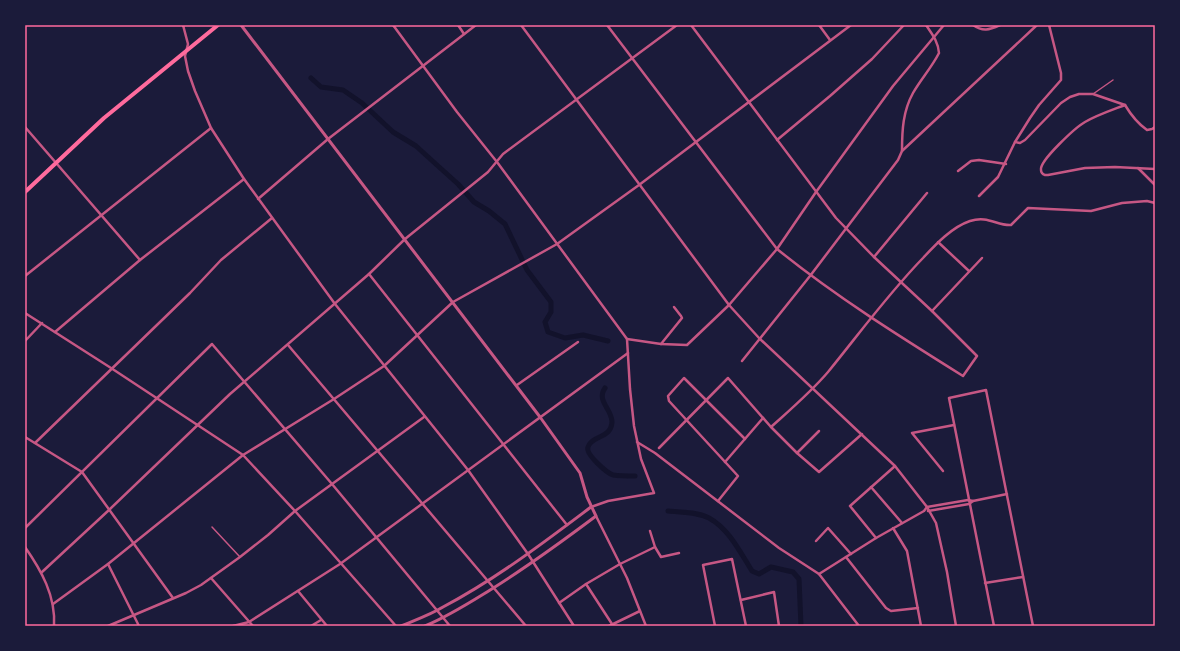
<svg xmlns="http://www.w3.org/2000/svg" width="1180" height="651" viewBox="0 0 1180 651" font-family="'Exo 2',sans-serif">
<rect width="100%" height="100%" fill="#1b1b3a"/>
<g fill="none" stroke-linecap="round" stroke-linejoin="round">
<g stroke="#12122b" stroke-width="5">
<polyline points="311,78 321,87 343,90 362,103 393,132 416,146 438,166 458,184 474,202 489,211 505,224 527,270 551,302 551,312 545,322 548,332 565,338 583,335 608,341"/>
<path d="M605 388C596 401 612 409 612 422 611 439 592 435 588 447 585 454 607 473 613 475 620 476 628 476 635 476"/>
<path d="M668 511C681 512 697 512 709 518 729 529 740 552 752 571L759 574 771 567 793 572 799 579 801 626"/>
</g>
<g stroke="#c65784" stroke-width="1.5">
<polyline points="1093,94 1113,80"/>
<polyline points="212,527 240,557"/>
</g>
<g stroke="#c65784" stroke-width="2.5">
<polyline points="183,25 188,44 185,56 188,71 195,91 211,128 244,179 335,304 468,470 528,554 574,626"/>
<polyline points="393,25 457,112 497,162 627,339 630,389 634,426 641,459 654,493 608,501 591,507"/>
<polyline points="458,25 464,34"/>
<polyline points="521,25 729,305 759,338 895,466 927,507 936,523 947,572 956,626"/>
<path d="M607 25 777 249C835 296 899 336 963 376L977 356 932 311 874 257 836 218 691 25"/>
<polyline points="819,25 830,40"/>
<path d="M973 25C983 32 989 30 1000 25"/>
<path d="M1125 105C1112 110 1097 115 1085 122 1076 127 1039 161 1041 170 1041 173 1042 174 1045 175H1048L1085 168 1115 167 1155 169"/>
<path d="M1125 105C1131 115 1137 123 1147 130L1152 129 1155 127"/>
<polyline points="25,127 140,260"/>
<polyline points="777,140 830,96 872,59 904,25"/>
<polyline points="1015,142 1020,143 1025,140 1061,103 1070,97 1079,94 1093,94 1125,105"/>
<path d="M902 151C902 130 903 111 913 93 921 79 932 67 939 53 938 41 932 34 926 25"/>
<polyline points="1138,168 1155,185"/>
<polyline points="958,171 971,161 979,160 1006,164"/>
<polyline points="979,196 998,177 1015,142 1030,118 1039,105 1061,80 1061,73 1049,25"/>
<polyline points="258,199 328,139 476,25"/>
<polyline points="938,242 969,271"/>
<polyline points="874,257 927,193"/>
<polyline points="369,274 567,525"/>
<polyline points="25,276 211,128"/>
<polyline points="932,311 982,258"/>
<polyline points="25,313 111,368 243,455 295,511 396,626"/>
<polyline points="55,332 140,260 244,179"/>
<polyline points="627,339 661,344 687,345 729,305 777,249 816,192 893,86 944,25"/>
<polyline points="25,341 42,323"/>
<polyline points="661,344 682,318 681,316 674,307"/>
<polyline points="288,345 526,626"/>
<polyline points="742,361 810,276 898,160 902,151 1037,25"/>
<polyline points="517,385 578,342"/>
<path d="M771 427C791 409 811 392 828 372 859 334 888 294 923 258 936 244 952 227 970 221 988 215 997 226 1011 225L1028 208 1091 211 1122 203 1147 201 1155 203"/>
<polyline points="25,437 82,472 173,598"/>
<polyline points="637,442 655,453 779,548 819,574 859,626"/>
<polyline points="35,443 190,293 221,260 272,218"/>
<polyline points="659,448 728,378 771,427 797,453 819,472 862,434"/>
<polyline points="797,453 819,431"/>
<polyline points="725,462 763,418"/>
<polyline points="943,471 912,433 954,425"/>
<polyline points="871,487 902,523"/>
<polyline points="718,501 738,476 669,401 668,396 684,378 745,439"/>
<polyline points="928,511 969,504 973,501 1007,494"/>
<polyline points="596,516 627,578 646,626"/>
<polyline points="25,528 212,344 332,484 450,626"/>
<polyline points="893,528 907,551 921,626"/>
<polyline points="650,531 655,547 661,557 679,553"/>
<polyline points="876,538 850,506 895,466"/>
<polyline points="816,541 828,528 851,554"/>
<path d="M25 547C41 570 56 596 54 626"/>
<polyline points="846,557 886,608 891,611 918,608"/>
<polyline points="108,564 139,626"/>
<polyline points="42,572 109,510 230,394 369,274 405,239 488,172 503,154 677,25"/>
<polyline points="819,574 876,538 924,511 927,507 968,500 973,501"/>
<polyline points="211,578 253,626"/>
<polyline points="985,583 1023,577"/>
<polyline points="586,584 612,624"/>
<polyline points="298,591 327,626"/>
<polyline points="741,600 774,592 779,626"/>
<polyline points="559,603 586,584 620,564 655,547"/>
<polyline points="53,604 108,564 243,455 334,399 384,366 453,302 557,244 639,185 851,25"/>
<polyline points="108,626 186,593 201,585 240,557 268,535 295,511 424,417"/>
<polyline points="233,626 249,622 340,564 628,353"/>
<polyline points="311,626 321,620"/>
<polyline points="609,626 640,611"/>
<polyline points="715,626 703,565 732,559 746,626"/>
<polyline points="994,626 949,398 986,390 1033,626"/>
</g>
<g stroke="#c65784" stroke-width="3">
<path d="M241 25 540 417 580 473 587 497 596 516C560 543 524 569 487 592 466 605 447 617 425 626"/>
<path d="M401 626C415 620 430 615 443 607 496 579 543 543 591 507"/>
</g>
<polyline stroke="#ff6b9d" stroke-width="4" points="25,192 104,118 218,25"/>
</g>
<rect width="1180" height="651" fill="none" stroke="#1b1b3a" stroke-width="52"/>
<rect x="26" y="26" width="1128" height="599" fill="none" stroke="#ff6b9d" stroke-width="1.5"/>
</svg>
